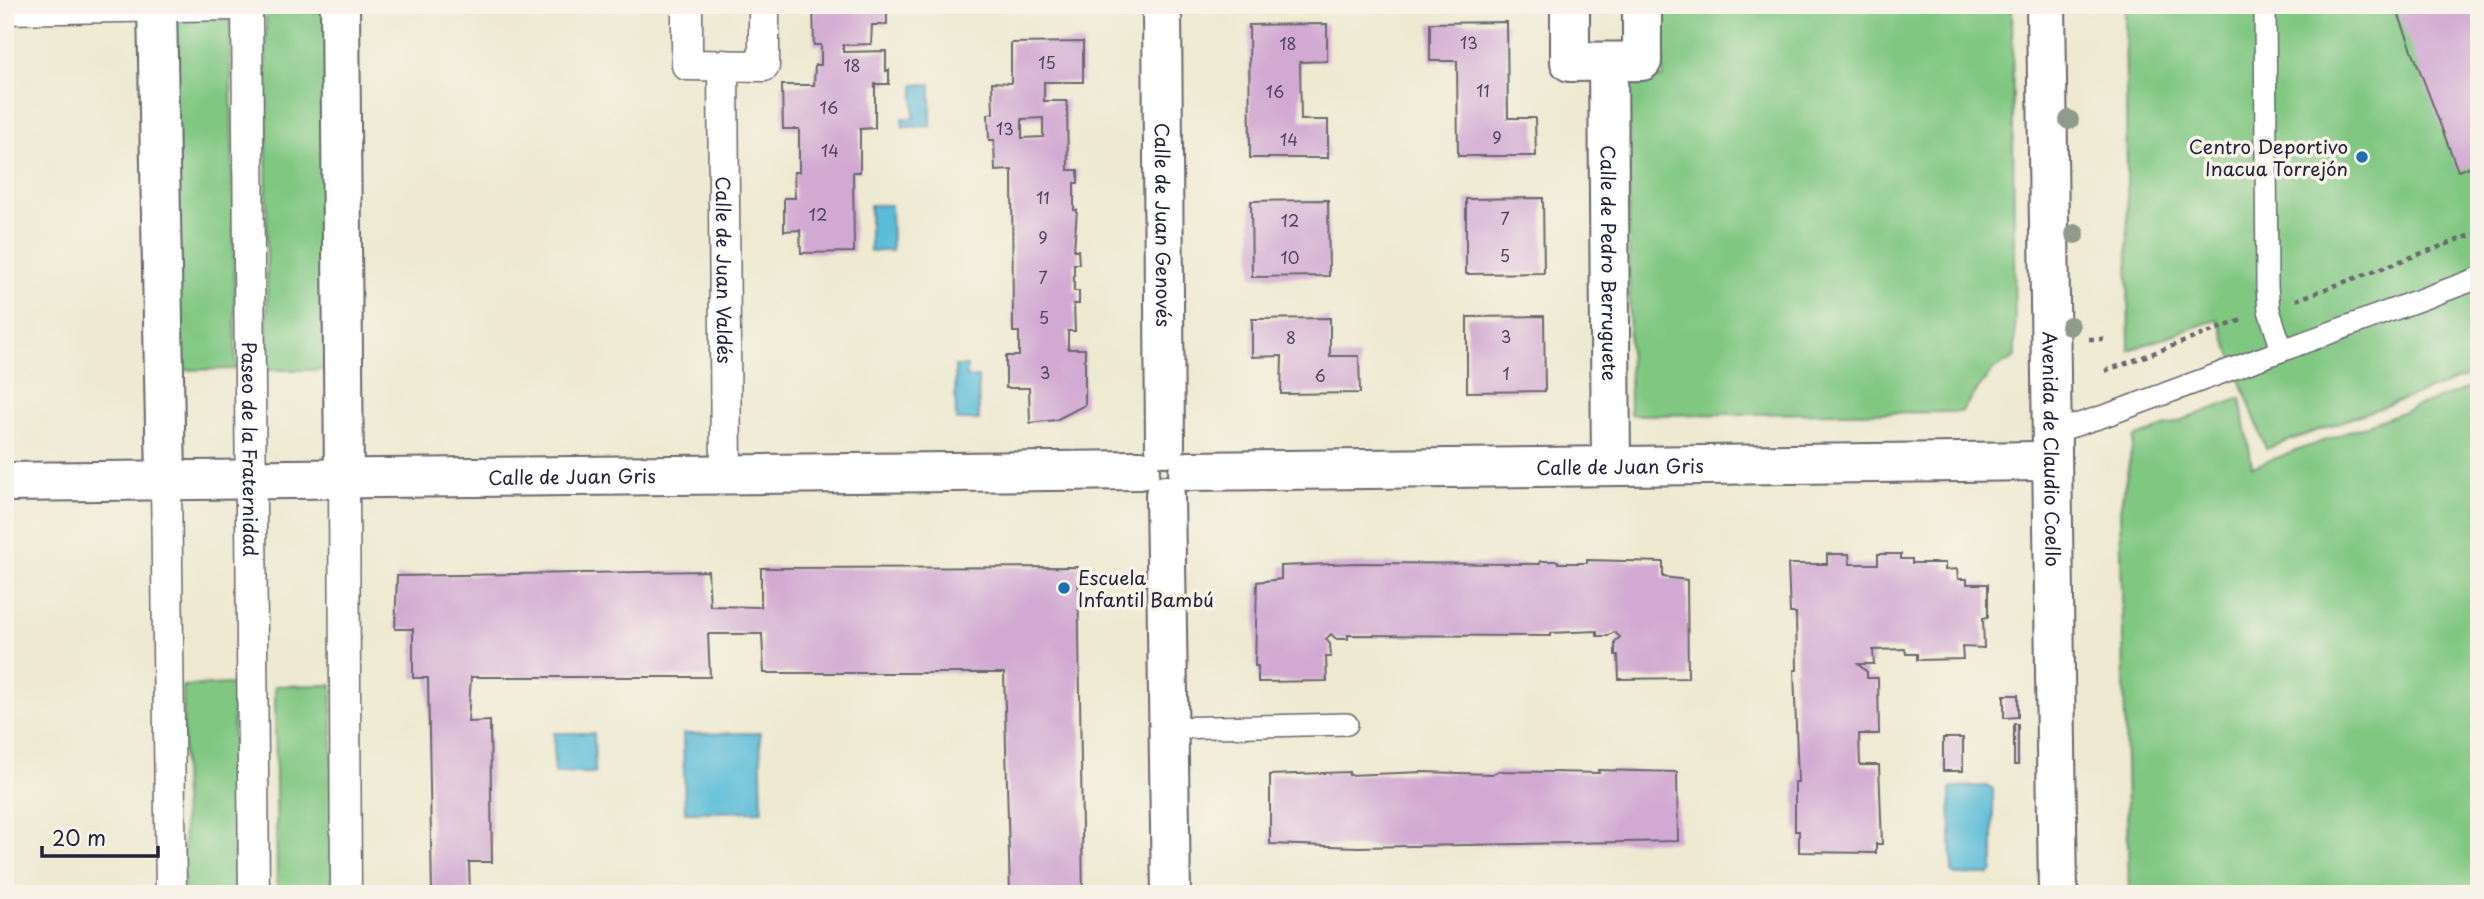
<svg xmlns="http://www.w3.org/2000/svg" width="2484" height="899" viewBox="0 0 2484 899" font-family="'Playpen Sans',sans-serif">
<rect width="100%" height="100%" fill="#f7f3e8"/>
<filter id="ink" filterUnits="userSpaceOnUse"><feTurbulence type="fractalNoise" baseFrequency=".0143" numOctaves="2"/><feDisplacementMap in="SourceGraphic" scale="14" xChannelSelector="R" yChannelSelector="G"/><feConvolveMatrix kernelMatrix="1 2 1 2 8 2 1 2 1" color-interpolation-filters="sRGB"/></filter>
<filter id="wash" filterUnits="userSpaceOnUse"><feTurbulence type="fractalNoise" baseFrequency=".00686" numOctaves="4" result="noise"/><feDisplacementMap in="SourceGraphic" scale="28" xChannelSelector="R" yChannelSelector="G"/><feGaussianBlur stdDeviation="1.57" result="paint"/><feColorMatrix in="noise" values="0 0 0 0 0 0 0 0 0 0 0 0 0 0 0 0 0 1.4 0 .05"/><feComposite in="paint" operator="in"/></filter>
<g filter="url(#wash)">
<rect width="100%" height="100%" fill="#eee9d0"/>
<g fill="#80c782" stroke="#51745e" stroke-width="2">
<polygon points="1662,5 2012,5 2015,357 1992,371 1961,412 1630,415 1628,77 1663,78"/>
<polygon points="2125,5 2479,5 2479,372 2266,449 2218,319 2129,350"/>
<polygon points="266,11 328,12 329,370 267,370"/>
<polygon points="230,14 236,369 176,370 171,15"/>
<polygon points="2479,384 2479,894 2129,894 2120,509 2134,438 2241,398 2252,467"/>
<polygon points="233,684 235,894 184,894 183,686"/>
<polygon points="332,685 332,894 277,894 275,686"/>
</g>
<g fill="#5abcd8" stroke="#3e6f8a" stroke-width="2">
<polygon points="931,84 931,126 903,127 902,118 914,118 914,85"/>
<polygon points="870,205 891,205 892,251 870,251"/>
<polygon points="955,366 967,366 967,377 978,377 979,420 956,420"/>
<polygon points="554,733 594,733 595,773 554,773"/>
<polygon points="760,733 762,811 685,812 683,734"/>
<polygon points="1988,786 1993,789 1993,871 1989,875 1955,875 1952,872 1950,790 1954,787"/>
</g>
<g id="blocks">
<g fill="#d1a9d2" fill-rule="evenodd">
<polygon points="813,5 887,5 887,25 872,25 871,44 843,45 843,52 886,51 886,71 889,70 889,84 875,84 875,128 860,129 860,172 853,172 854,252 801,253 800,230 784,231 784,198 795,198 794,172 799,172 799,129 783,129 782,85 814,85 815,65 821,65 821,45 814,45"/>
<polygon points="2395,5 2479,5 2479,164 2458,171"/>
<polygon points="1507,22 1508,118 1535,118 1536,156 1458,156 1457,61 1430,61 1430,23"/>
<polygon points="1327,24 1327,61 1300,62 1301,120 1328,120 1328,158 1250,158 1249,25"/>
<path d="M1083 42V82H1044V101H1067L1068 170H1078V183H1074V210H1077L1074 250H1078L1079 264H1074V291H1079V304H1074L1075 331H1068V349H1085V405L1056 420 1030 423 1029 388H1006V356H1019V332H1013L1012 170 995 171 994 140H989L988 114 993 113 992 82 1011 83V43ZM1043 118V137L1022 138V119Z"/>
<polygon points="1543,198 1544,273 1466,274 1466,199"/>
<polygon points="1328,200 1329,276 1252,277 1251,201"/>
<polygon points="1544,316 1545,391 1467,392 1467,317"/>
<polygon points="1330,318 1330,356 1359,356 1360,393 1281,394 1282,356 1252,357 1252,319"/>
<polygon points="1827,554 1849,554 1850,564 1878,564 1878,554 1901,554 1901,559 1912,559 1912,563 1945,563 1945,570 1957,569 1958,579 1967,579 1967,584 1988,584 1988,617 1983,618 1984,648 1962,647 1963,659 1917,660 1917,654 1906,654 1905,649 1873,650 1874,664 1858,664 1867,672 1867,678 1878,678 1879,734 1859,734 1860,765 1879,765 1882,844 1876,844 1876,853 1799,852 1799,831 1795,831 1795,782 1798,782 1794,670 1797,670 1796,613 1790,613 1788,564 1827,564"/>
<polygon points="1587,560 1663,562 1663,577 1687,580 1688,678 1619,679 1618,655 1615,655 1615,642 1620,637 1614,632 1608,636 1597,636 1597,631 1551,633 1551,636 1348,635 1348,639 1336,639 1331,634 1326,639 1330,644 1331,657 1326,657 1327,681 1258,682 1258,666 1255,666 1257,582 1281,579 1281,566 1356,563 1540,564 1540,561 1558,561 1558,563 1587,563"/>
<polygon points="1078,567 1083,894 1010,894 1004,673 764,673 762,634 708,634 710,677 471,677 468,722 490,721 492,862 469,862 470,894 432,894 428,678 413,678 413,629 395,629 397,576 708,571 710,606 761,607 761,568"/>
<polygon points="2004,695 2018,695 2018,717 2004,718"/>
<rect x="2014" y="724" width="4" height="41"/>
<rect x="1943" y="738" width="20" height="33"/>
<polygon points="1598,770 1677,772 1678,841 1358,847 1270,844 1270,775 1349,772 1349,775 1423,772 1493,774 1498,771 1599,773"/>
</g>
</g>
</g>
<g filter="url(#ink)">
<use href="#blocks" fill-opacity="0" stroke="#69686f" stroke-width="2"/>
<g fill="none" stroke-linecap="round" stroke-linejoin="round">
<g stroke="#69686f" stroke-width="24">
<g id="service">
<polyline points="2265,5 2267,287 2269,310 2282,350"/>
<polyline points="2051,425 2070,427 2107,415 2479,278"/>
<polyline points="1169,728 1347,724"/>
</g>
</g>
<g stroke="#69686f" stroke-width="33">
<g id="pedestrian">
<path id="s1" d="M247 5 254 894"/>
<polyline points="687,5 687,65 764,66 764,5"/>
<polyline points="5,9 234,5"/>
<path id="s2" d="M723 65 726 475"/>
<polyline points="344,479 346,894"/>
<polyline points="166,480 171,894"/>
</g>
</g>
<g stroke="#69686f" stroke-width="42">
<g id="minor">
<polyline points="157,5 166,480"/>
<polyline points="340,5 344,479"/>
<path id="s3" d="M1162 5 1165 447"/>
<polyline points="1570,5 1570,62 1642,61 1642,5"/>
<path id="s4" d="M2046 5 2058 894"/>
<path id="s5" d="M1608 62 1611 466"/>
<path id="s6" d="M1188 471 2051 461"/>
<path id="s7" d="M5 482 1140 470"/>
<polyline points="1165,495 1171,894"/>
</g>
</g>
<g stroke="#69686f" stroke-width="4.5" stroke-dasharray="5 5" stroke-linecap="butt">
<polyline points="2296,300 2479,232"/>
<polyline points="2089,339 2105,339"/>
<polyline points="2105,371 2242,320"/>
</g>
<use href="#service" stroke="#fff" stroke-width="21"/>
<use href="#pedestrian" stroke="#fff" stroke-width="30"/>
<use href="#minor" stroke="#fff" stroke-width="38"/>
</g>
<g fill="#909b8c">
<circle cx="2069" cy="120" r="10"/>
<circle cx="2075" cy="234" r="10"/>
<circle cx="2070" cy="326" r="10"/>
</g>
</g>
<g fill="#1f6fb2" stroke="#f7f3e8" stroke-width="2.5">
<circle cx="2362" cy="157" r="7"/>
<circle cx="1064" cy="588" r="7"/>
</g>
<g text-anchor="middle" dominant-baseline="central" stroke-width="7" stroke-linejoin="round" paint-order="stroke">
<g font-size="16" fill="#4e4461">
<text x="1469" y="42">13</text>
<text x="1288" y="43">18</text>
<text x="1047" y="62">15</text>
<text x="852" y="65">18</text>
<text x="1483" y="90">11</text>
<text x="1275" y="91">16</text>
<text x="829" y="107">16</text>
<text x="1005" y="128">13</text>
<text x="1497" y="137">9</text>
<text x="1289" y="139">14</text>
<text x="830" y="150">14</text>
<text x="1043" y="197">11</text>
<text x="818" y="214">12</text>
<text x="1505" y="218">7</text>
<text x="1290" y="220">12</text>
<text x="1043" y="237">9</text>
<text x="1505" y="255">5</text>
<text x="1290" y="257">10</text>
<text x="1043" y="277">7</text>
<text x="1044" y="317">5</text>
<text x="1506" y="336">3</text>
<text x="1291" y="337">8</text>
<text x="1045" y="372">3</text>
<text x="1506" y="373">1</text>
<text x="1320" y="375">6</text>
</g>
<g font-size="19" fill="#22223b" stroke="#f7f3e8" text-anchor="end">
<text x="2348" y="146">Centro Deportivo<tspan x="2348" dy="22">Inacua Torrejón</tspan></text>
<text x="1078" y="577" text-anchor="start">Escuela<tspan x="1078" dy="22">Infantil Bambú</tspan></text>
</g>
<g font-size="19" fill="#22223b" stroke="#f7f3e8">
<text stroke="none"><textPath href="#s3" startOffset="220">Calle de Juan Genovés</textPath></text>
<text stroke="none"><textPath href="#s5" startOffset="201">Calle de Pedro Berruguete</textPath></text>
<text stroke="none"><textPath href="#s2" startOffset="205">Calle de Juan Valdés</textPath></text>
<text stroke="none"><textPath href="#s4" startOffset="444">Avenida de Claudio Coello</textPath></text>
<text stroke="none"><textPath href="#s1" startOffset="444">Paseo de la Fraternidad</textPath></text>
<text stroke="none"><textPath href="#s6" startOffset="432">Calle de Juan Gris</textPath></text>
<text stroke="none"><textPath href="#s7" startOffset="567">Calle de Juan Gris</textPath></text>
</g>
</g>
<rect width="2484" height="899" fill="none" stroke="#f7f3e8" stroke-width="28"/>
<path d="M42 846v10h116v-10" fill="none" stroke="#22223b" stroke-width="3.5"/>
<text x="52" y="846" font-size="21" fill="#22223b" stroke="#f7f3e8" stroke-width="5" paint-order="stroke">20 m</text>
</svg>
